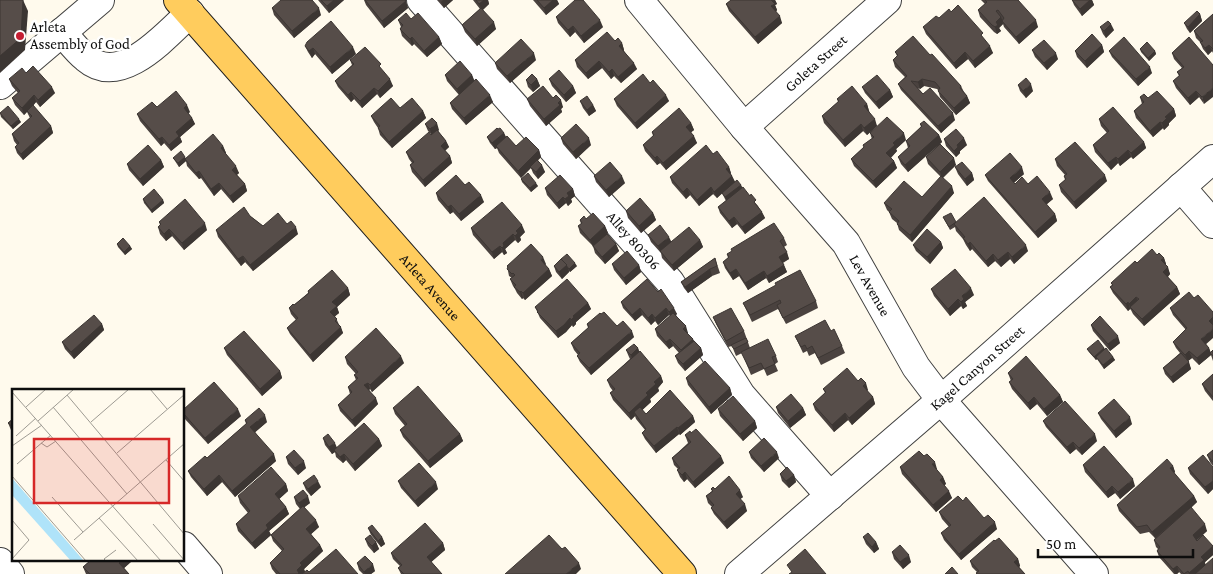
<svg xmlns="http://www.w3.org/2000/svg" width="1213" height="574" viewBox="0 0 1213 574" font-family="'Crimson Pro',serif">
<rect width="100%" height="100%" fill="#fffaed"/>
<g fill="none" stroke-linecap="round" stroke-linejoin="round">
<g stroke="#404040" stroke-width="30">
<g id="minor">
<path id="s1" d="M421 0 670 282 741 395 830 496"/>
<path id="s2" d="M639 0 744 127 846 243 916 367 941 400 1094 574"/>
<path d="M62 32C69 40 77 51 86 58 121 88 165 36 190 13"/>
<polyline points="0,85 100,0"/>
<path id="s3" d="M744 127 887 0"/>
<polyline points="1181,187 1213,224"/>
<polyline points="184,546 208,574"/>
<polyline points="0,562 10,574"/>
<path id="s4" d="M739 574 941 400 1213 159"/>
</g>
</g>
<g stroke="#1e1e1e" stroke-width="30">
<g id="major">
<path id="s5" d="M178 0 682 574"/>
</g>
</g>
<use href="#minor" stroke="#fff" stroke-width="28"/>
<use href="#major" stroke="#ffcc5d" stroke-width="28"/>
</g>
<g fill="#4a423f">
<polygon points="318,0 344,0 329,13"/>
<polygon points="364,0 405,0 408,8 384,28 366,5"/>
<polygon points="437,0 453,0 444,8"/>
<polygon points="473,0 488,0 489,4 483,10 496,29 477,46 465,32 462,25 480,9"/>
<polygon points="533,0 557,0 559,4 546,15"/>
<polygon points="731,0 775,0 777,4 775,5 777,10 776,12 782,23 758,44 729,11 726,4"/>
<polygon points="981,0 1018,0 1038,27 1019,44 1004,27 1003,24 999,28 1001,31 997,34 994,32 980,17 978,10 985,4"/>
<polygon points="1072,0 1092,0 1094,5 1082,16 1074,5"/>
<polygon points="272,8 321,15 294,38 274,15"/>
<polygon points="951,12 985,40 993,53 975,68 968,59 956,69 926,34 923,27"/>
<polygon points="1200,14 1202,21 1190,33 1187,29 1184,23"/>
<polygon points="1213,14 1213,53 1212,51 1208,55 1203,49 1200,42 1196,38 1194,31"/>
<polygon points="556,17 603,27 584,43 575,32 570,37 558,23"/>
<polygon points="411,19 439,37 442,44 427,57 414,44 412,46 402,36 400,29 401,27 398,20"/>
<polygon points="1100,27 1114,30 1106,38 1103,34"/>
<polygon points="1189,37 1204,104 1199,97 1190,105 1176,88 1173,81 1179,76 1177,72 1182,68 1174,59 1172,53"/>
<polygon points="615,41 622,43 624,50 624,51 637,69 621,83 614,76 611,79 602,68 588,79 577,67 575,60"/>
<polygon points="1102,45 1104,52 1087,68 1077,57 1075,51"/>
<polygon points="305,46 356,54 332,74 315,54 312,58 308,52"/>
<polygon points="1140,49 1155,51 1156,54 1149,61 1141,52"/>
<polygon points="1032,50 1058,59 1047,70 1035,57"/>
<polygon points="1109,51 1152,73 1138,86 1112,57"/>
<polygon points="895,52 930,55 961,86 964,92 967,96 970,103 956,115 940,97 938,90 937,89 924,86 920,89 918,88 923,94 955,120 941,133 901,90 898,84 905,77 895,67 893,60 897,56"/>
<polygon points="350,60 383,71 393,86 380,98 377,94 362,108 354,99 351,102 338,87 335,81 352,65"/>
<polygon points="536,60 510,83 497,69 495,63"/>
<polygon points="26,73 55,93 40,107 36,102 33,106 51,126 53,133 23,160 17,153 15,147 17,145 14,141 12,134 30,118 27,112 24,115 15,105 12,98 18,93 12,86 9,79"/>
<polygon points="445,75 472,75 474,81 493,102 466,125 452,109 450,103 459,95 447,81"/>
<polygon points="537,79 540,86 533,92 528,87 526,80"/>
<polygon points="549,79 573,86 576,93 566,102 552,86"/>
<polygon points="650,83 669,101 637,129 617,106 614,99"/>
<polygon points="1018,85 1033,91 1026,98 1020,91"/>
<polygon points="862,87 890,90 893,97 879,109 865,93"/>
<polygon points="1140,97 1148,98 1174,109 1176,116 1169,123 1169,125 1164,130 1163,128 1153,137 1136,118 1134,111 1142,104"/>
<polygon points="553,98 563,107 561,109 562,112 546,126 530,106 527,99"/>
<polygon points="837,99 867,104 869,111 877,126 867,135 863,131 845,147 824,123 822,116 838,102"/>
<polygon points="580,101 593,105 596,111 589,116 583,108"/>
<polygon points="157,107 190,112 188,113 192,118 195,124 180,137 182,142 171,151 164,143 161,146 140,121 137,114"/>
<polygon points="400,108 423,111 426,118 392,148 380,135 378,128 374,122 371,116"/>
<polygon points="0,113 21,122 13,129 1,117"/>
<polygon points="1099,119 1144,142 1146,148 1133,159 1131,157 1120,166 1118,163 1111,170 1095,152 1093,145 1107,133 1101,126"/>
<polygon points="691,123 694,130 691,132 697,143 666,170 660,163 657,165 645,151 643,145 653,136 652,132"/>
<polygon points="425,124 439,130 438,131 446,141 449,147 445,151 450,156 452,163 425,187 412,172 410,165 412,163 409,159 406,152 431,134 428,131"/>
<polygon points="920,124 939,135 942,142 940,144 956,165 943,178 954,193 912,242 899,230 897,223 892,219 889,212 887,210 884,203 922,197 941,177 928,164 926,157 938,145 908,172 901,164 898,157 908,148 906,141 921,127"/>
<polygon points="498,129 504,133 506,137 516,146 539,150 541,157 538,160 545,172 538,179 533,173 531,168 521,178 499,153 497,148 495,149 490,143 487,137"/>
<polygon points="870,133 906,140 896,149 897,151 891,158 894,161 897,168 876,188 854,166 851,159 864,147 863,145 872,139"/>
<polygon points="561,138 591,145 576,159 563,144"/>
<polygon points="944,139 967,145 960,151 960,153 956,157 946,146"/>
<polygon points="223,146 226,153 225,153 239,173 237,175 245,184 247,191 233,203 221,189 214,196 201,178 199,179 187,166 186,161 179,167 173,158 186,158"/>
<polygon points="713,154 729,167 731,174 735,182 741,185 742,188 758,206 765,218 745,234 737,224 732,228 720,213 718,207 726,201 722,193 717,198 713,194 699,206 690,195 686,199 672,183 670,177"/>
<polygon points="1055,159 1107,181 1076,209 1061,192 1059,185 1065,180 1064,176 1065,175 1057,166"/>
<polygon points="161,160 164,167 143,186 129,170 127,164"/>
<polygon points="955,167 972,173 974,180 967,186 958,174"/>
<polygon points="1024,174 1014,183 1015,184 1028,184 1053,199 1046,205 1055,214 1057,221 1038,238 988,181 985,175"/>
<polygon points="594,176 625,183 609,197 596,182"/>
<polygon points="521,179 538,186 531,192 522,182"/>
<polygon points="465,185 484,202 461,221 453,212 450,214 438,200 436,193"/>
<polygon points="545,188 573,189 575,196 571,199 572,202 568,206 566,203 559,209 547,195"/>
<polygon points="143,199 163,200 164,203 152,213 144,203"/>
<polygon points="626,211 653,213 656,220 641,233 628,218"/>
<polygon points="250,216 263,226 287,224 298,234 253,271 245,262 241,266 218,237 216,230"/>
<polygon points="943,217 956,222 1028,251 1014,264 1010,259 1001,267 995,261 988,267 972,249 970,251 966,245 963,239 956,231 955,227 950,230"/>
<polygon points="586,219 605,226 608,233 607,234 616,244 619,251 605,264 595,253 593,246 580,233 578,226 581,224 580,220"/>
<polygon points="159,222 207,230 184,250 172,236 166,241 160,234 158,227 160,225"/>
<polygon points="471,228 525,232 520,237 521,240 518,243 515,240 505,249 507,253 504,255 502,252 494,259 473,235"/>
<polygon points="648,235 671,241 700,240 703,247 674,271 662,258 661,253 651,242"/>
<polygon points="784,238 787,245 784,247 789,259 783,263 787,272 769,283 766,278 748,290 739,276 733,280 725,268 723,262 728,258 727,254"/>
<polygon points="941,242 943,248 930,264 916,251 913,245"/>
<polygon points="117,244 130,246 132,249 125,255 118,247"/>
<polygon points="1157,255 1164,258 1166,264 1166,265 1170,274 1168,277 1177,287 1180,294 1144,326 1133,314 1131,310 1130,309 1128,311 1113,293 1110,287 1112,285 1111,283 1137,263"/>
<polygon points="715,258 720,273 712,276 688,293 684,288 681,282"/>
<polygon points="546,264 545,265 549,269 552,276 525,300 523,298 522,299 517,293 515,289 513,286 510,279 512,278 509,276 507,266"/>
<polygon points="612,264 639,265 641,272 626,285 614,270"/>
<polygon points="554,266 577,266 570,272 569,271 569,272 562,279 556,272"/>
<polygon points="647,279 677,314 676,315 688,333 688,334 701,348 703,355 685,371 678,363 675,356 679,353 673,346 669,349 657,336 655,329 670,316 669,315 658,325 655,321 651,325 642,315 635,321 623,308 621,302"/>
<polygon points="776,286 816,301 818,308 786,324 778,309 752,322 743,303"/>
<polygon points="348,288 350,295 337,307 339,313 335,316 343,333 313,362 290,334 287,328 296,320 291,314 289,308 294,305 308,293 308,291"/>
<polygon points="931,289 974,295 965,302 967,306 963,309 961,306 950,316 934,296"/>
<polygon points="588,303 591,309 576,322 576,324 573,327 572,325 566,332 558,338 540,318 535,307"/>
<polygon points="1170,308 1206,344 1209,348 1211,353 1213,350 1213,361 1211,355 1199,365 1192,358 1188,361 1191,369 1173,383 1165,374 1163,368 1180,353 1176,348 1173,342 1186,330 1173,315"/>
<polygon points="601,314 617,326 634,337 591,375 580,362 577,356 578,355 574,350 571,343 588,328 587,324"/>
<polygon points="713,317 744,331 750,348 776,356 778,362 775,364 778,371 767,376 764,369 751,375 742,353 736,356 732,346 728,347 716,324"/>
<polygon points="102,324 104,330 74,359 65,349 62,342"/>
<polygon points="1091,325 1120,343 1110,351 1093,331"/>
<polygon points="831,331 842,346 845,353 821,365 815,353 809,356 807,351 803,353 795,336"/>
<polygon points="224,348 280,371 282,378 262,396 227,355"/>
<polygon points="638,348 639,351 661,376 663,382 658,388 659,391 650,399 651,402 642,410 646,414 693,416 695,422 680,435 679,434 656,453 645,439 642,433 645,430 636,419 635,416 631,420 613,400 610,393 613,391 610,387 607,380 630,359 629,357 626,350"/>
<polygon points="1104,348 1113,357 1115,360 1104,369 1097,359 1096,360 1089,352 1087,349"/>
<polygon points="345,357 404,363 372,392 370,389 369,390 378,404 355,427 340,411 338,405 350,394 348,387 356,380 354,375 356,374 347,364"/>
<polygon points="1008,373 1060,395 1063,402 1047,416 1037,404 1030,410 1012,389 1009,382 1011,381"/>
<polygon points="1213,374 1213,401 1205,391 1202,384"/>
<polygon points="686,378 730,388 732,395 711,414 688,385"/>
<polygon points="858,381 868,390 867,391 873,397 875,404 852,425 848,420 834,432 815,410 813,404 825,393 823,389"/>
<polygon points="776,407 803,408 806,415 790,428 778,413"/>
<polygon points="393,408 460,434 463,441 430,468 403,437 400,430 405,426 395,414"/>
<polygon points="184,409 241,416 208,444 184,418"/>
<polygon points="718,409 755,421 757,428 743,441 720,416"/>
<polygon points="1098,413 1132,424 1116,438 1101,419"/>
<polygon points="14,418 14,432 11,430 8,423"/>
<polygon points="245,420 267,422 255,432 276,461 235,497 222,482 207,496 191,477 188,471 207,458 246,424"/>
<polygon points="1043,421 1097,441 1082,455 1076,449 1070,454 1046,427"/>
<polygon points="691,433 724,463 695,488 687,479 684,482 680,477 677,470 678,469 674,465 672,458 688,443 685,435"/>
<polygon points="323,438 337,448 379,439 382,446 355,471 346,460 343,463 336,457 335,452 332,454 325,445"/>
<polygon points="1213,450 1213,466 1210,462 1207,455"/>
<polygon points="749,452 779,458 764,472 751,458"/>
<polygon points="924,456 937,469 936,469 943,477 946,484 944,485 952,498 936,512 902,474 900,467"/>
<polygon points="286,457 306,468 298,475 288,464"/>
<polygon points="1083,465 1135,486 1120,499 1115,493 1108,498 1085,472"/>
<polygon points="1173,466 1175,472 1174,473 1194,496 1197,502 1191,508 1207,531 1197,540 1213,548 1213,555 1205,562 1205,565 1213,574 1181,574 1179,572 1177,574 1174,574 1159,557 1157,551 1158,549 1156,547 1154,540 1155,538 1149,532 1140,534 1119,511 1117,505"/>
<polygon points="1213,467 1213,489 1208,494 1190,474 1188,468"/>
<polygon points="780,474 794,475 796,482 789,488 782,481"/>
<polygon points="398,481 438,489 418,507 401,488"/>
<polygon points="303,483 321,487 311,496 306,490"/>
<polygon points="286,484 288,491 279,499 286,507 289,514 269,531 271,535 255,549 238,531 236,524 248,513 240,503 238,496"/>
<polygon points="711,489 715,489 743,497 740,499 747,511 727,529 714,514 711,508 712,507 708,503 706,496 712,491"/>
<polygon points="294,497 310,503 304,507 319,527 311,534 320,545 323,551 304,569 305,572 358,574 276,574 272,569 270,563 282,551 273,541 271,535 300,509 296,504"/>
<polygon points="963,501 997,529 961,560 944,540 941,533 949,527 942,519 939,512"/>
<polygon points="368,528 382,537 385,544 381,547 371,535"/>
<polygon points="863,537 876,542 879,549 874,553 866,544"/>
<polygon points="365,539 376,542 379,549 374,553 368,546"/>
<polygon points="443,543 445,550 431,562 442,574 401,574 398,568 400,566 393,559 391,553"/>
<polygon points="892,552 911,562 903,569 894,559"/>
<polygon points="1018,559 1020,566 1019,567 1025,574 977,574 977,572 972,567 970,561"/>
<polygon points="91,560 133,560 124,568 129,574 86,574 83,567"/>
<polygon points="357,563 375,571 371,574 363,574 359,570"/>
</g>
<g fill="#3c3633">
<polygon points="23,0 28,11 25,50 0,73 0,56"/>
<polygon points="334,0 344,0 329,13 327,6"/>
<polygon points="443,0 453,0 444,8 441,2"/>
<polygon points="484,0 488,0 489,4 482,10 479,4"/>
<polygon points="553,0 557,0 559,4 546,15 544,8"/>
<polygon points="771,0 775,0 777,4 775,5 777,10 774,13 771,6"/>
<polygon points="1090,0 1092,0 1094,5 1082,16 1080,9"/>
<polygon points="406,1 408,8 384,28 382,21"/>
<polygon points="319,8 321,15 294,38 292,31"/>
<polygon points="1200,14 1202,21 1190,33 1188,27"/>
<polygon points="780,16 782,23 758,44 755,37"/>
<polygon points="1001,17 1003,22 1002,21 1003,24 999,28 1001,31 997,34 995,27 996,22"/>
<polygon points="600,20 603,27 584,43 581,36"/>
<polygon points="1036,20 1038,27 1019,44 1016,37"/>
<polygon points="494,22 496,29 477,46 475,39"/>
<polygon points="1111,24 1114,30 1106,38 1104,31"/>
<polygon points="573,26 575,32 570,37 568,30"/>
<polygon points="412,37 414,44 412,46 410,39"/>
<polygon points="439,37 442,44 427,57 424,51"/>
<polygon points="622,43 624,50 622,52 619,46"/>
<polygon points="1102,45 1104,52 1087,68 1085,61"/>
<polygon points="1209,45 1212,51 1208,55 1205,48"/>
<polygon points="990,46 993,53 975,68 973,61"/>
<polygon points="353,47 356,54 332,74 330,67"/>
<polygon points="313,48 315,54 312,58 309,51"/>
<polygon points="1155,51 1156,54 1149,61 1148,58"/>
<polygon points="965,52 968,59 956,69 954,63"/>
<polygon points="534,53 536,60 510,83 507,76"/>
<polygon points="1056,53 1058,59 1047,70 1044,63"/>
<polygon points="599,61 602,68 588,79 586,73"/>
<polygon points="634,63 637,69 621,83 618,77"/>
<polygon points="1150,67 1152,73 1138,86 1136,79"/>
<polygon points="612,69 614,76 611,79 609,72"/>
<polygon points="472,75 475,82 460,96 457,89"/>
<polygon points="390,79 393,86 380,98 378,91"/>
<polygon points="537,79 540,86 533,92 531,85"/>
<polygon points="922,79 924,86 920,89 918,82"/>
<polygon points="1031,84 1033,91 1026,98 1023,91"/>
<polygon points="573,86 576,93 566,102 564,95"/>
<polygon points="52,87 55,93 40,107 38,100"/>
<polygon points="374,88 377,94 362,108 360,101"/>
<polygon points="1213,88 1213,97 1204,104 1202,97"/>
<polygon points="890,90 893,97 879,109 876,102"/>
<polygon points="1196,91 1199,97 1190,105 1188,98"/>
<polygon points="351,92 354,99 351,102 348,95"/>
<polygon points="34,95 36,102 24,115 22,108"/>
<polygon points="490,95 493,102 466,125 464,118"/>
<polygon points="666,95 669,101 637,129 635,123"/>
<polygon points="967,96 970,103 956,115 954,108"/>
<polygon points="561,100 563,107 561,109 562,112 546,126 544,119"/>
<polygon points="867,104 869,111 867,113 864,106"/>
<polygon points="187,105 190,112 186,115 184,108"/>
<polygon points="593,105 596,111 589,116 587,110"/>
<polygon points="1174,109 1176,116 1169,123 1169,125 1164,130 1162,123 1165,117"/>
<polygon points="423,111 426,118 392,148 389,142"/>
<polygon points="953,113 955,120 941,133 938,126"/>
<polygon points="192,118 195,124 180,137 182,142 171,151 169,145 176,132"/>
<polygon points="19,119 21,122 13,129 11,126"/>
<polygon points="875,119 877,126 867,135 864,128"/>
<polygon points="1160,122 1163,128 1153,137 1150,131"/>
<polygon points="437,123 439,130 432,136 430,129"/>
<polygon points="691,123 694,130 689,134 686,127"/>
<polygon points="861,124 863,131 845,147 843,140"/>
<polygon points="51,126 53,133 23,160 21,154"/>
<polygon points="504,133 507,140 496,146 497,148 495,149 492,143"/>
<polygon points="904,133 906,140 896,149 897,151 888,160 886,153 893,143"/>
<polygon points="939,135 942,142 908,172 905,165"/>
<polygon points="694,136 697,143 666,170 663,163"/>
<polygon points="162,137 164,143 161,146 159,139"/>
<polygon points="589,138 591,145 576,159 573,152"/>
<polygon points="964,138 967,145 960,151 960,153 956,157 954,151 957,145"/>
<polygon points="446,141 449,147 443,152 441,146"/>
<polygon points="1144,142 1146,148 1133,159 1131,153"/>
<polygon points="223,146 226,153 223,155 221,148"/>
<polygon points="539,150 541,157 521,178 518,171"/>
<polygon points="1128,150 1131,157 1120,166 1118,159"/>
<polygon points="450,156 452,163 425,187 423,180"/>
<polygon points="657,156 660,163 657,165 655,158"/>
<polygon points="185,157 187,160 185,159 186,161 179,167 178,163"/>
<polygon points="1116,157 1118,163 1111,170 1108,163"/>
<polygon points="954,158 956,165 942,178 940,172"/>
<polygon points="161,160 164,167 143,186 140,179"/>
<polygon points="894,161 897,168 876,188 873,181"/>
<polygon points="542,165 545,172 538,179 536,172"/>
<polygon points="236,166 239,173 235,176 232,170"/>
<polygon points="729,167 731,173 729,176 726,169"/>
<polygon points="1022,167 1024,174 1012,184 1010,178"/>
<polygon points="199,171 201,178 199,179 196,173"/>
<polygon points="972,173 974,180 967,186 965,179"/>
<polygon points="1105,175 1107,181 1076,209 1074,202"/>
<polygon points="622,176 625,183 609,197 606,190"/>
<polygon points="732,176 735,182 717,198 714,192"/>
<polygon points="219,183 221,189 214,196 211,189"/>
<polygon points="536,183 538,186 531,192 530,188"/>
<polygon points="245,184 247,191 233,203 230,196"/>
<polygon points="741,185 744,191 728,204 725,197"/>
<polygon points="952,186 954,193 912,242 910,235"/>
<polygon points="711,187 713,194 699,206 697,200"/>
<polygon points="687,188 690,195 686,199 683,192"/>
<polygon points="573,189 575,196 571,199 572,202 568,206 565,199 567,193"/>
<polygon points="1050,192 1053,199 1044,206 1042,199"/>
<polygon points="481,195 484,202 461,221 459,214"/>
<polygon points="563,197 566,203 559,209 557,203"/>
<polygon points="163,200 164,203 152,213 151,210"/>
<polygon points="451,205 453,212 450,214 448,207"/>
<polygon points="762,212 765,218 745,234 742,227"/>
<polygon points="653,213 656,220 641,233 639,226"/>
<polygon points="1055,214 1057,221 1038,238 1035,232"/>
<polygon points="734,217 737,224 732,228 729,221"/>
<polygon points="205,223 207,230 184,250 182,243"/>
<polygon points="522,225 525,232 520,237 521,240 518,243 515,236 516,231"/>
<polygon points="605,226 608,233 593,247 590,240"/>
<polygon points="296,227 298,234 253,271 250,265"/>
<polygon points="169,229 172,236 166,241 164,234"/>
<polygon points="513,234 515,240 505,249 507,253 504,255 502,248 503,243"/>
<polygon points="669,237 672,243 660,251 661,253 658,246"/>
<polygon points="700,240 703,247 674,271 672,265"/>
<polygon points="941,242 943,248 930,264 927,257"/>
<polygon points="970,242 972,249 970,251 968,244"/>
<polygon points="616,244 619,251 605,264 602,257"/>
<polygon points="1026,245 1028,251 1014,264 1012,257"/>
<polygon points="130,246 132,249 125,255 124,252"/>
<polygon points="500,246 502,252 494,259 492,252"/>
<polygon points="787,252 789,259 781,263 779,257"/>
<polygon points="1008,252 1010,259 1001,267 998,260"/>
<polygon points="993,254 995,261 988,267 986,261"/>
<polygon points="243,256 245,262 241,266 238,259"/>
<polygon points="543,257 546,264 543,267 541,260"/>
<polygon points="1164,258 1166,264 1164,267 1161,260"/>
<polygon points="575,263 577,266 570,272 569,269"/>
<polygon points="567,265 569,272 562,279 559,272"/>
<polygon points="639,265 641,272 626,285 624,278"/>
<polygon points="784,265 787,272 769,283 767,276"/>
<polygon points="1168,267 1170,274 1166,278 1163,272"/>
<polygon points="549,269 552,276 525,300 523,293"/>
<polygon points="710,269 712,276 688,293 685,287"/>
<polygon points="736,269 739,276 733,280 730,273"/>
<polygon points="764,271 766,278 748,290 745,283"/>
<polygon points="1177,287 1180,294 1144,326 1142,319"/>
<polygon points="348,288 350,295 337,307 339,313 333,318 330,312 332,302"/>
<polygon points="971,288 974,295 965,302 967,306 963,309 961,302 962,296"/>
<polygon points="521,291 523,298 522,299 520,292"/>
<polygon points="1136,297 1139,303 1130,307 1131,310 1129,304"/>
<polygon points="958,299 961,306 950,316 948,309"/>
<polygon points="1128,302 1130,309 1128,311 1126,304"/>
<polygon points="588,303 591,309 576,322 576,324 573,327 571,320 573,316"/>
<polygon points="640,308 642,315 635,321 632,315"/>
<polygon points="666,308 669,315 658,325 655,318"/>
<polygon points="674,308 677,314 671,318 669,312"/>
<polygon points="652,314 655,321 651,325 648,318"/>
<polygon points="1213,317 1213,326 1209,321"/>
<polygon points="570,318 572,325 566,332 558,338 556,331"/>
<polygon points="102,324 104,330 74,359 71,352"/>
<polygon points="686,326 688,333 686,336 683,329"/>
<polygon points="341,327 343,333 313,362 310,355"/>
<polygon points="1213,329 1213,338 1204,346 1201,339"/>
<polygon points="632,331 634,337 591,375 589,368"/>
<polygon points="1118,336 1120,343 1110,351 1108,344"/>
<polygon points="670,339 673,346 669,349 666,342"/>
<polygon points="693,339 695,346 683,357 681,350"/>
<polygon points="638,348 640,355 633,362 631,355"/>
<polygon points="701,348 703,355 685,371 683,364"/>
<polygon points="1104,348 1105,351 1096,357 1097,359 1096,360 1094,357"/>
<polygon points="1209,348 1211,354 1210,353 1211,355 1199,365 1197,358"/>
<polygon points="1189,351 1192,358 1188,361 1185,355"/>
<polygon points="401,356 404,363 372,392 370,385"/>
<polygon points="1113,357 1115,360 1104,369 1103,365"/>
<polygon points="1189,362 1191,369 1173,383 1171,377"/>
<polygon points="280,371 282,378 262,396 260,389"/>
<polygon points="661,376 663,382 658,388 659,391 650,399 651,402 636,416 634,412 635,416 631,420 629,413 646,393 654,382"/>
<polygon points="368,383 370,389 367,392 364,385"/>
<polygon points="866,383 868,390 865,392 863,386"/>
<polygon points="730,388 732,395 711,414 709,407"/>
<polygon points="1060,395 1063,402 1047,416 1044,409"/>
<polygon points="873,397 875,404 852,425 849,418"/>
<polygon points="1034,397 1037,404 1030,410 1028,403"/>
<polygon points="376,398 378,404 355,427 352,420"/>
<polygon points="803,408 806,415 790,428 788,421"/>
<polygon points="238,409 241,416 208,444 205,438"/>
<polygon points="845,413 848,420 834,432 832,425"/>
<polygon points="265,415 267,422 253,434 250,427"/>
<polygon points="693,416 695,422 680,435 678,428"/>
<polygon points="1130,417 1132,424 1116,438 1114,431"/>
<polygon points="755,421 757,428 743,441 740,434"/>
<polygon points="677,427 679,434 656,453 654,446"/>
<polygon points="460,434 463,441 430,468 428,461"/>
<polygon points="1095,434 1097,441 1082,455 1079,448"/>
<polygon points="379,439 382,446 355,471 353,464"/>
<polygon points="1073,442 1076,449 1070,454 1067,447"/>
<polygon points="335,443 338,450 334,450 335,452 332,454 329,447"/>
<polygon points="777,452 779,458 764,472 761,466"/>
<polygon points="274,454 276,461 235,497 232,491"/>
<polygon points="344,454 346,460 343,463 340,457"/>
<polygon points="721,456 724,463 695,488 693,482"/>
<polygon points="304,461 306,468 298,475 295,468"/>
<polygon points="935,462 937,469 934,471 932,464"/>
<polygon points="1173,466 1175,472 1172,475 1170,468"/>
<polygon points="685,472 687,479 684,482 682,475"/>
<polygon points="219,475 222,482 207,496 204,489"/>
<polygon points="794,475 796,482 789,488 786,481"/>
<polygon points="943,477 946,484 942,487 940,480"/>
<polygon points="1133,479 1135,486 1120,499 1118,492"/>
<polygon points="318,481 321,487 311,496 308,489"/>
<polygon points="1213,481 1213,489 1208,494 1205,487"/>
<polygon points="436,482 438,489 418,507 415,501"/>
<polygon points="286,484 288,491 277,501 275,494"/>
<polygon points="1112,486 1115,493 1108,498 1106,492"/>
<polygon points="740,490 743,497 738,501 736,494"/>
<polygon points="949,491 952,498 936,512 933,505"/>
<polygon points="308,496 310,503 301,510 299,503"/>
<polygon points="1194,496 1197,502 1155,538 1152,532"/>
<polygon points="745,504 747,511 727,529 724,522"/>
<polygon points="286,507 289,514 269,531 271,535 255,549 252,543 266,525"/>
<polygon points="316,520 319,527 309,536 306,529"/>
<polygon points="995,522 997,529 961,560 959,554"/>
<polygon points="1205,524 1207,531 1195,542 1193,535"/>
<polygon points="382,537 385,544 381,547 378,541"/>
<polygon points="376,542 379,549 374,553 372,546"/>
<polygon points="876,542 879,549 874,553 872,547"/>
<polygon points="443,543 445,550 429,564 427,557"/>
<polygon points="320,545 323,551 304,569 305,572 303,574 298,574 297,570 300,563"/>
<polygon points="1213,546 1213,555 1205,562 1206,567 1198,574 1189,574 1189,573 1201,557"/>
<polygon points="909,555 911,562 903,569 900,562"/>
<polygon points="1018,559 1020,566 1017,569 1014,562"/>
<polygon points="123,560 133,560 122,570 119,563"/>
<polygon points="579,563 581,569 576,574 566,574"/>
<polygon points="373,564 375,571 371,574 365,574 364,572"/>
<polygon points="1177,566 1179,572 1177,574 1175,574 1173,569"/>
</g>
<g fill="#564d49" stroke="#3c3633">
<polygon points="0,0 23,0 21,38 0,56"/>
<polygon points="281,0 312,0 319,8 292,31 272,8"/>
<polygon points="321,0 334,0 327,6"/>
<polygon points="365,0 405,0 406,1 382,21"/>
<polygon points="476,0 484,0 479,4"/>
<polygon points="537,0 553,0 544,8"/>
<polygon points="575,0 583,0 600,20 581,36 573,26 568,30 556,17"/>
<polygon points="731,0 771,0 775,4 771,6 780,16 755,37 726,4"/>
<polygon points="985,0 1018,0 1036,20 1016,37 1002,21 1004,18 998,10 996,11 1001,17 996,22 998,25 995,27 992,25 978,10 987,2"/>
<polygon points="1072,0 1090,0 1080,9"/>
<polygon points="958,5 983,33 981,35 990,46 973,61 965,52 954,63 923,27 936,16 939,18 949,9 951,12"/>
<polygon points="481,8 494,22 475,39 462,25"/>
<polygon points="1197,11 1200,14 1188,27 1184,23"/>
<polygon points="406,13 411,19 418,13 439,37 424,51 412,37 410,39 400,29 403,25 398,20"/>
<polygon points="1213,14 1213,49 1209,45 1205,48 1200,42 1203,41 1194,31"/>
<polygon points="331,21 353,47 330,67 313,48 309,51 305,46 307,42"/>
<polygon points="1108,21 1111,24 1104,31 1100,27"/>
<polygon points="607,32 615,41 618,38 622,43 619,46 634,63 618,77 612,69 609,72 599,61 586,73 575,60"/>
<polygon points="1092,34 1102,45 1085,61 1075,51"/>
<polygon points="913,36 930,55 932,54 961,86 960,88 967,96 954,108 938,91 940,88 935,82 922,79 918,82 911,81 923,94 930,88 953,113 938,126 898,84 907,76 893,60 898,55 895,52"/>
<polygon points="1124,37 1150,67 1136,79 1109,51"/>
<polygon points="1189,37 1213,65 1213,88 1202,97 1196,91 1188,98 1173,81 1180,75 1177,72 1184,67 1172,53"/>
<polygon points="521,39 534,53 507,76 495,63"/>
<polygon points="1044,40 1056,53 1044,63 1032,50"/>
<polygon points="1147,42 1155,51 1148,58 1140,49"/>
<polygon points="365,47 381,64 379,66 390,79 378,91 374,88 360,101 351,92 348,95 335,81 354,64 350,60"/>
<polygon points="460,61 472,75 457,89 445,75"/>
<polygon points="33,66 52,87 38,100 34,95 22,108 12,98 20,91 9,79 22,68 26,73"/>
<polygon points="559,70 573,86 564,95 549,79"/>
<polygon points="532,74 537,79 531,85 526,80"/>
<polygon points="643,74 650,83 653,80 666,95 635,123 614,99"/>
<polygon points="877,75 890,90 876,102 862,87"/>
<polygon points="1026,78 1031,84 1023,91 1018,85"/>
<polygon points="476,79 490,95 464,118 450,103"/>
<polygon points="543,86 553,98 556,95 561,100 558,103 560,105 544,119 527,99"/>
<polygon points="852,86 867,104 864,106 875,119 864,128 861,124 843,140 822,116 839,101 837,99"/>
<polygon points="176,91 187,105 184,108 192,118 176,132 179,136 169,145 162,137 159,139 137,114 152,102 157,107"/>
<polygon points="1157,91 1174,109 1165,117 1167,118 1162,123 1160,122 1150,131 1134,111 1144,102 1140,97 1144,94 1148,98"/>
<polygon points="587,96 593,105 587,110 580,101"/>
<polygon points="391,98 400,108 412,98 423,111 389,142 378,128 380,126 371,116"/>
<polygon points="33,105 51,126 21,154 15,147 19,143 12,134 32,116 27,111"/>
<polygon points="8,106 19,119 11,126 0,113"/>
<polygon points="1113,107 1144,142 1131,153 1128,150 1118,159 1116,157 1108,163 1093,145 1109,131 1099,119"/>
<polygon points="679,108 691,123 686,127 694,136 663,163 657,156 655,158 643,145 654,135 652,132"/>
<polygon points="887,117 904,133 893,143 895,145 886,153 894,161 873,181 851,159 864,147 863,145 874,137 870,133"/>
<polygon points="432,118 437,123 430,129 425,124"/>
<polygon points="924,121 939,135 905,165 898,157 910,146 906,141 922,126 920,124"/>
<polygon points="576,124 589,138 573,152 561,138"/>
<polygon points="497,128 498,129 500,128 504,133 492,143 487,137"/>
<polygon points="956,129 964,138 957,145 958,147 954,151 944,139"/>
<polygon points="437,130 446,141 441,146 450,156 423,180 410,165 414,162 406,152 429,132 431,135"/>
<polygon points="213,134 223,146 221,148 236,166 232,170 245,184 230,196 219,183 211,189 199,171 196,173 185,159"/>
<polygon points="507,136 516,146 526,137 539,150 518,171 496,146"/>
<polygon points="1075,142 1105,175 1074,202 1059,185 1066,179 1064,176 1067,174 1055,159"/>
<polygon points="940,144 954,158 940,172 926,157"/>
<polygon points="148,145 161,160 140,179 127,164"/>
<polygon points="706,145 713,154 717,151 729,167 726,169 732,176 714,192 711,187 697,200 687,188 683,192 670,177"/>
<polygon points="181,151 185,157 178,163 173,158"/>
<polygon points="1010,153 1022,167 1010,178 1015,184 1022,177 1028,184 1037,176 1050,192 1042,199 1055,214 1035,232 985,175"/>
<polygon points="537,160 542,165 536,172 530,167"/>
<polygon points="610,162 622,176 606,190 594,176"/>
<polygon points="962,162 972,173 965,179 955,167"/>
<polygon points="528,173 536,183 530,188 521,179"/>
<polygon points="456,175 465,185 469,182 481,195 459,214 451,205 448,207 436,193"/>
<polygon points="560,175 573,189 567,193 569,196 565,199 563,197 557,203 545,188"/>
<polygon points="941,176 952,186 910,235 897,224 899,221 889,212 892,209 884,203 904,181 922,197"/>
<polygon points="737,180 741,185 725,197 722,193"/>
<polygon points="743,187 750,196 751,194 756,200 754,202 762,212 742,227 734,217 729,221 718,207"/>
<polygon points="154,189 163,200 151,210 143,199"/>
<polygon points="984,197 1026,245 1012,257 1008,252 998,260 993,254 986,261 970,242 968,244 963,238 965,237 954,224"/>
<polygon points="640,198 653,213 639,226 626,211"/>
<polygon points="185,199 205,223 182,243 169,229 164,234 158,227 161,224 159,222"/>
<polygon points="502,202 522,225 516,231 518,233 515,236 513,234 503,243 504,246 502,248 500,246 492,252 471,228"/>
<polygon points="244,207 250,216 263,226 278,213 287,224 291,221 296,227 250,265 243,256 238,259 216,230"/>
<polygon points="593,213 605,226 590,240 578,226 582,223 580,220 584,216 586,219"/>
<polygon points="951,213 956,222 949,227 943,217"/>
<polygon points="774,223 784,238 780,241 787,252 779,257 784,265 767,276 764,271 745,283 736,269 730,273 723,262 729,257 727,254 732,251 731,249"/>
<polygon points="660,225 669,237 658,246 648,235"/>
<polygon points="689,227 700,240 672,265 660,251"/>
<polygon points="927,229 941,242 927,257 913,245"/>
<polygon points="607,234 616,244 602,257 593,246"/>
<polygon points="123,238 130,246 124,252 117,244"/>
<polygon points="531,244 543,257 541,260 549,269 523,293 521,291 520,292 514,287 516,285 510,279 515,275 513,273 512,274 507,269 508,267 507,266"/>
<polygon points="1152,249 1157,255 1159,253 1164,258 1161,260 1168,267 1163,272 1177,287 1142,319 1130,307 1139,299 1136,297 1129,304 1128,302 1126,304 1110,287 1113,285 1111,283 1135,261 1137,263"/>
<polygon points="627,251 639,265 624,278 612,264"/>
<polygon points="567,254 575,263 569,269 561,259"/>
<polygon points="715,258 717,266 710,269 685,287 681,282"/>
<polygon points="561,259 567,265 559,272 554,266"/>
<polygon points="955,269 971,288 962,296 964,299 961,302 958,299 948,309 931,289"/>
<polygon points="332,270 348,288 332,302 337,306 330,312 337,319 335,321 341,327 310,355 287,328 298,318 289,308 293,304 294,305 309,293 308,291"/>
<polygon points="800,270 816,301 783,318 777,305 781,303 780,300 750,315 743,303 776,285 775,283"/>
<polygon points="567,279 588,303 573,316 574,317 571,320 570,318 564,325 556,331 537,312 538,311 535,307"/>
<polygon points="647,279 658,292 661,289 674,308 669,312 666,308 655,318 652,314 648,318 640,308 632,315 621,302"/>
<polygon points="1189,292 1194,298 1198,295 1213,312 1213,317 1209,321 1213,325 1213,329 1201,339 1209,348 1197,358 1189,351 1185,355 1173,342 1187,328 1170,308"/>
<polygon points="731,308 744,331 726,341 713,317"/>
<polygon points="604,312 617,326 623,321 632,331 589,368 577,356 580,353 571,343 589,327 587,324 600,313 601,314"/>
<polygon points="673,313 686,326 683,329 693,339 681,350 670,339 666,342 655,329"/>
<polygon points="94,315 102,324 71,352 62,342"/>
<polygon points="1100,316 1118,336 1108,344 1091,325"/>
<polygon points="825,320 831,331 834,329 842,346 818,358 812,346 807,349 805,345 801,347 795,336"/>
<polygon points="376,328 401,356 370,385 368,383 364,385 376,398 352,420 338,405 352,392 348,387 358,378 354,375 358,372 345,357"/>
<polygon points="244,331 280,371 260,389 224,348"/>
<polygon points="746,338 748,342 734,349 731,345"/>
<polygon points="768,339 776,356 772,357 775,364 764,369 761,363 749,368 741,352"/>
<polygon points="1098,340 1104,348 1094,357 1087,349"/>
<polygon points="694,341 701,348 683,364 675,356"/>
<polygon points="634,344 638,348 631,355 626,350"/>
<polygon points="1106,348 1113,357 1103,365 1096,357"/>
<polygon points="1213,350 1213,356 1210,353"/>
<polygon points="640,351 661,376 654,382 656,384 646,393 648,395 629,413 610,393 615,389 607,380"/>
<polygon points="1181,353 1189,362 1171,377 1163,368"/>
<polygon points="1026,356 1060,395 1044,409 1034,397 1028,403 1009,382 1013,379 1008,373"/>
<polygon points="705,361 730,388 709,407 686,378"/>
<polygon points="847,368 858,381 861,378 866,383 863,386 873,397 849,418 845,413 832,425 813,404 826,392 823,389"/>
<polygon points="1213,374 1213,397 1202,384"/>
<polygon points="214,382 238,409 205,438 184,414 184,409"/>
<polygon points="418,386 460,434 428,461 400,430 407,424 393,408"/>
<polygon points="670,390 693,416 678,428 677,427 654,446 642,433 646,429 634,412 640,407 646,414"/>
<polygon points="791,394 803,408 788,421 776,407"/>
<polygon points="733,396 755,421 740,434 718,409"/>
<polygon points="1114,399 1130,417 1114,431 1098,413"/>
<polygon points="1065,401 1095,434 1079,448 1073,442 1067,447 1043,421"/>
<polygon points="259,408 265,415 250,427 274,454 232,491 219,475 204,489 188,471 205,456 207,458 247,423 245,420"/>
<polygon points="14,418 14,428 8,423"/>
<polygon points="364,423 379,439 353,464 344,454 340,457 334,450"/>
<polygon points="696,429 721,456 693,482 685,472 682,475 677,470 680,468 672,458 691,442 685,435 690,431 691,433"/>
<polygon points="328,434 335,443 329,447 323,438"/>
<polygon points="764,438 777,452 761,466 749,452"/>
<polygon points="1104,446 1133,479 1118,492 1112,486 1106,492 1083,465"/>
<polygon points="294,450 304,461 295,468 286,457"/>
<polygon points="1213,450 1213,462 1207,455"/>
<polygon points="919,451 924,456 927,454 935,462 932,464 943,477 940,480 949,491 933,505 900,467"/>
<polygon points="1203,455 1213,467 1213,481 1205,487 1188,468"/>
<polygon points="1167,459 1173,466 1170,468 1194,496 1152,532 1147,525 1137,527 1117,505"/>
<polygon points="419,463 436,482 415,501 398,481"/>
<polygon points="271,467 286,484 275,494 286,507 266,525 268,528 252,543 236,524 250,511 238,496"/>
<polygon points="787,467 794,475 786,481 780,474"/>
<polygon points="314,475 318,481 308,489 303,483"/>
<polygon points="729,476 740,490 736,494 745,504 724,522 711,508 714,505 706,496 713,491 711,489 713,487 715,489"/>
<polygon points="303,490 308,496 299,503 294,497"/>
<polygon points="958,496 963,501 966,497 984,518 988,515 995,522 959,554 941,533 951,525 939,512"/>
<polygon points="303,506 316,520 306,529 320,545 300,563 302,565 297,570 299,573 298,574 280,574 270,563 284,549 271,535"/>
<polygon points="1191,507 1205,524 1193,535 1197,541 1203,535 1213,546 1201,557 1204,560 1189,573 1188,571 1184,574 1177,566 1173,569 1157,551 1160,547 1154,540"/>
<polygon points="425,523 443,543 427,557 442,574 404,574 398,568 402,565 391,553"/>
<polygon points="372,525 382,537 378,541 368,528"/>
<polygon points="868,533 876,542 872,547 863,537"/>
<polygon points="370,535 376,542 372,546 365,539"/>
<polygon points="549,535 562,549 565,547 579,563 566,574 505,574"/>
<polygon points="999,538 1018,559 1014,562 1025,574 977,574 976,573 979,571 970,561 994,540 995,541"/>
<polygon points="900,545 909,555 900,562 892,552"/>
<polygon points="336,549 358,574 302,574 307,570 309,572"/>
<polygon points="805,549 826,574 789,574 792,572 787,565"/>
<polygon points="365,556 373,564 364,572 357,563"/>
<polygon points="1213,558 1213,574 1195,574"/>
<polygon points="91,560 123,560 119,563 129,574 90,574 83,567"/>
<polygon points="952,567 958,574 945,574"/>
</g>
<circle fill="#c41e32" stroke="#fff" stroke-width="2" cx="20" cy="36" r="5"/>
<g text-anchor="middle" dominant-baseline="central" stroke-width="5" stroke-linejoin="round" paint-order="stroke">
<g font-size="15" fill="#0d0d0d" stroke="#fff" text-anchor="start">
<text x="30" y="27">Arleta<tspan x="30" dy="17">Assembly of God</tspan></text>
</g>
<g font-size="15" fill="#0d0d0d" stroke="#fff">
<text stroke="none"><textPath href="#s3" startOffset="96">Goleta Street</textPath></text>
<text stroke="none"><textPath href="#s1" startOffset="321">Alley 80306</textPath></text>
<text stroke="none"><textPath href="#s2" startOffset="368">Lev Avenue</textPath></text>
<text stroke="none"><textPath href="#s5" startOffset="382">Arleta Avenue</textPath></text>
<text stroke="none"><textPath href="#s4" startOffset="315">Kagel Canyon Street</textPath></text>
</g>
</g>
<g transform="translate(12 389)">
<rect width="172" height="172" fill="#fffaed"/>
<path d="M0 89 72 172H59L0 106Z" fill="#afe3f9"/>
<path fill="none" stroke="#9e9b93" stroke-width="1" d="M138 0 155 20M0 3 149 172M55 6 173 146M14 18 34 0M41 18 115 105M26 32 62 0M79 33 117 0M4 47 24 29M29 54 35 58 44 52M0 57 30 36M105 64 173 5M154 71 173 93M5 75 39 46M0 87 74 172M40 108 71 143M87 129 126 172M0 131 17 151 0 170M141 135 173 172M62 151 173 54M94 172 92 170 104 161"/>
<path fill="#d62828" fill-opacity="0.15" stroke="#d62828" stroke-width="2.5" d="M22 50H157V114H22Z"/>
<rect width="172" height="172" fill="none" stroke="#0d0d0d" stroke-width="2.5"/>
</g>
<path d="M1038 549v8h155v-8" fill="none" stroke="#0d0d0d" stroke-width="2.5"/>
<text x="1046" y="549" font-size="15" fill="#0d0d0d" stroke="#ffffff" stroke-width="4" paint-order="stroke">50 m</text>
</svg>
